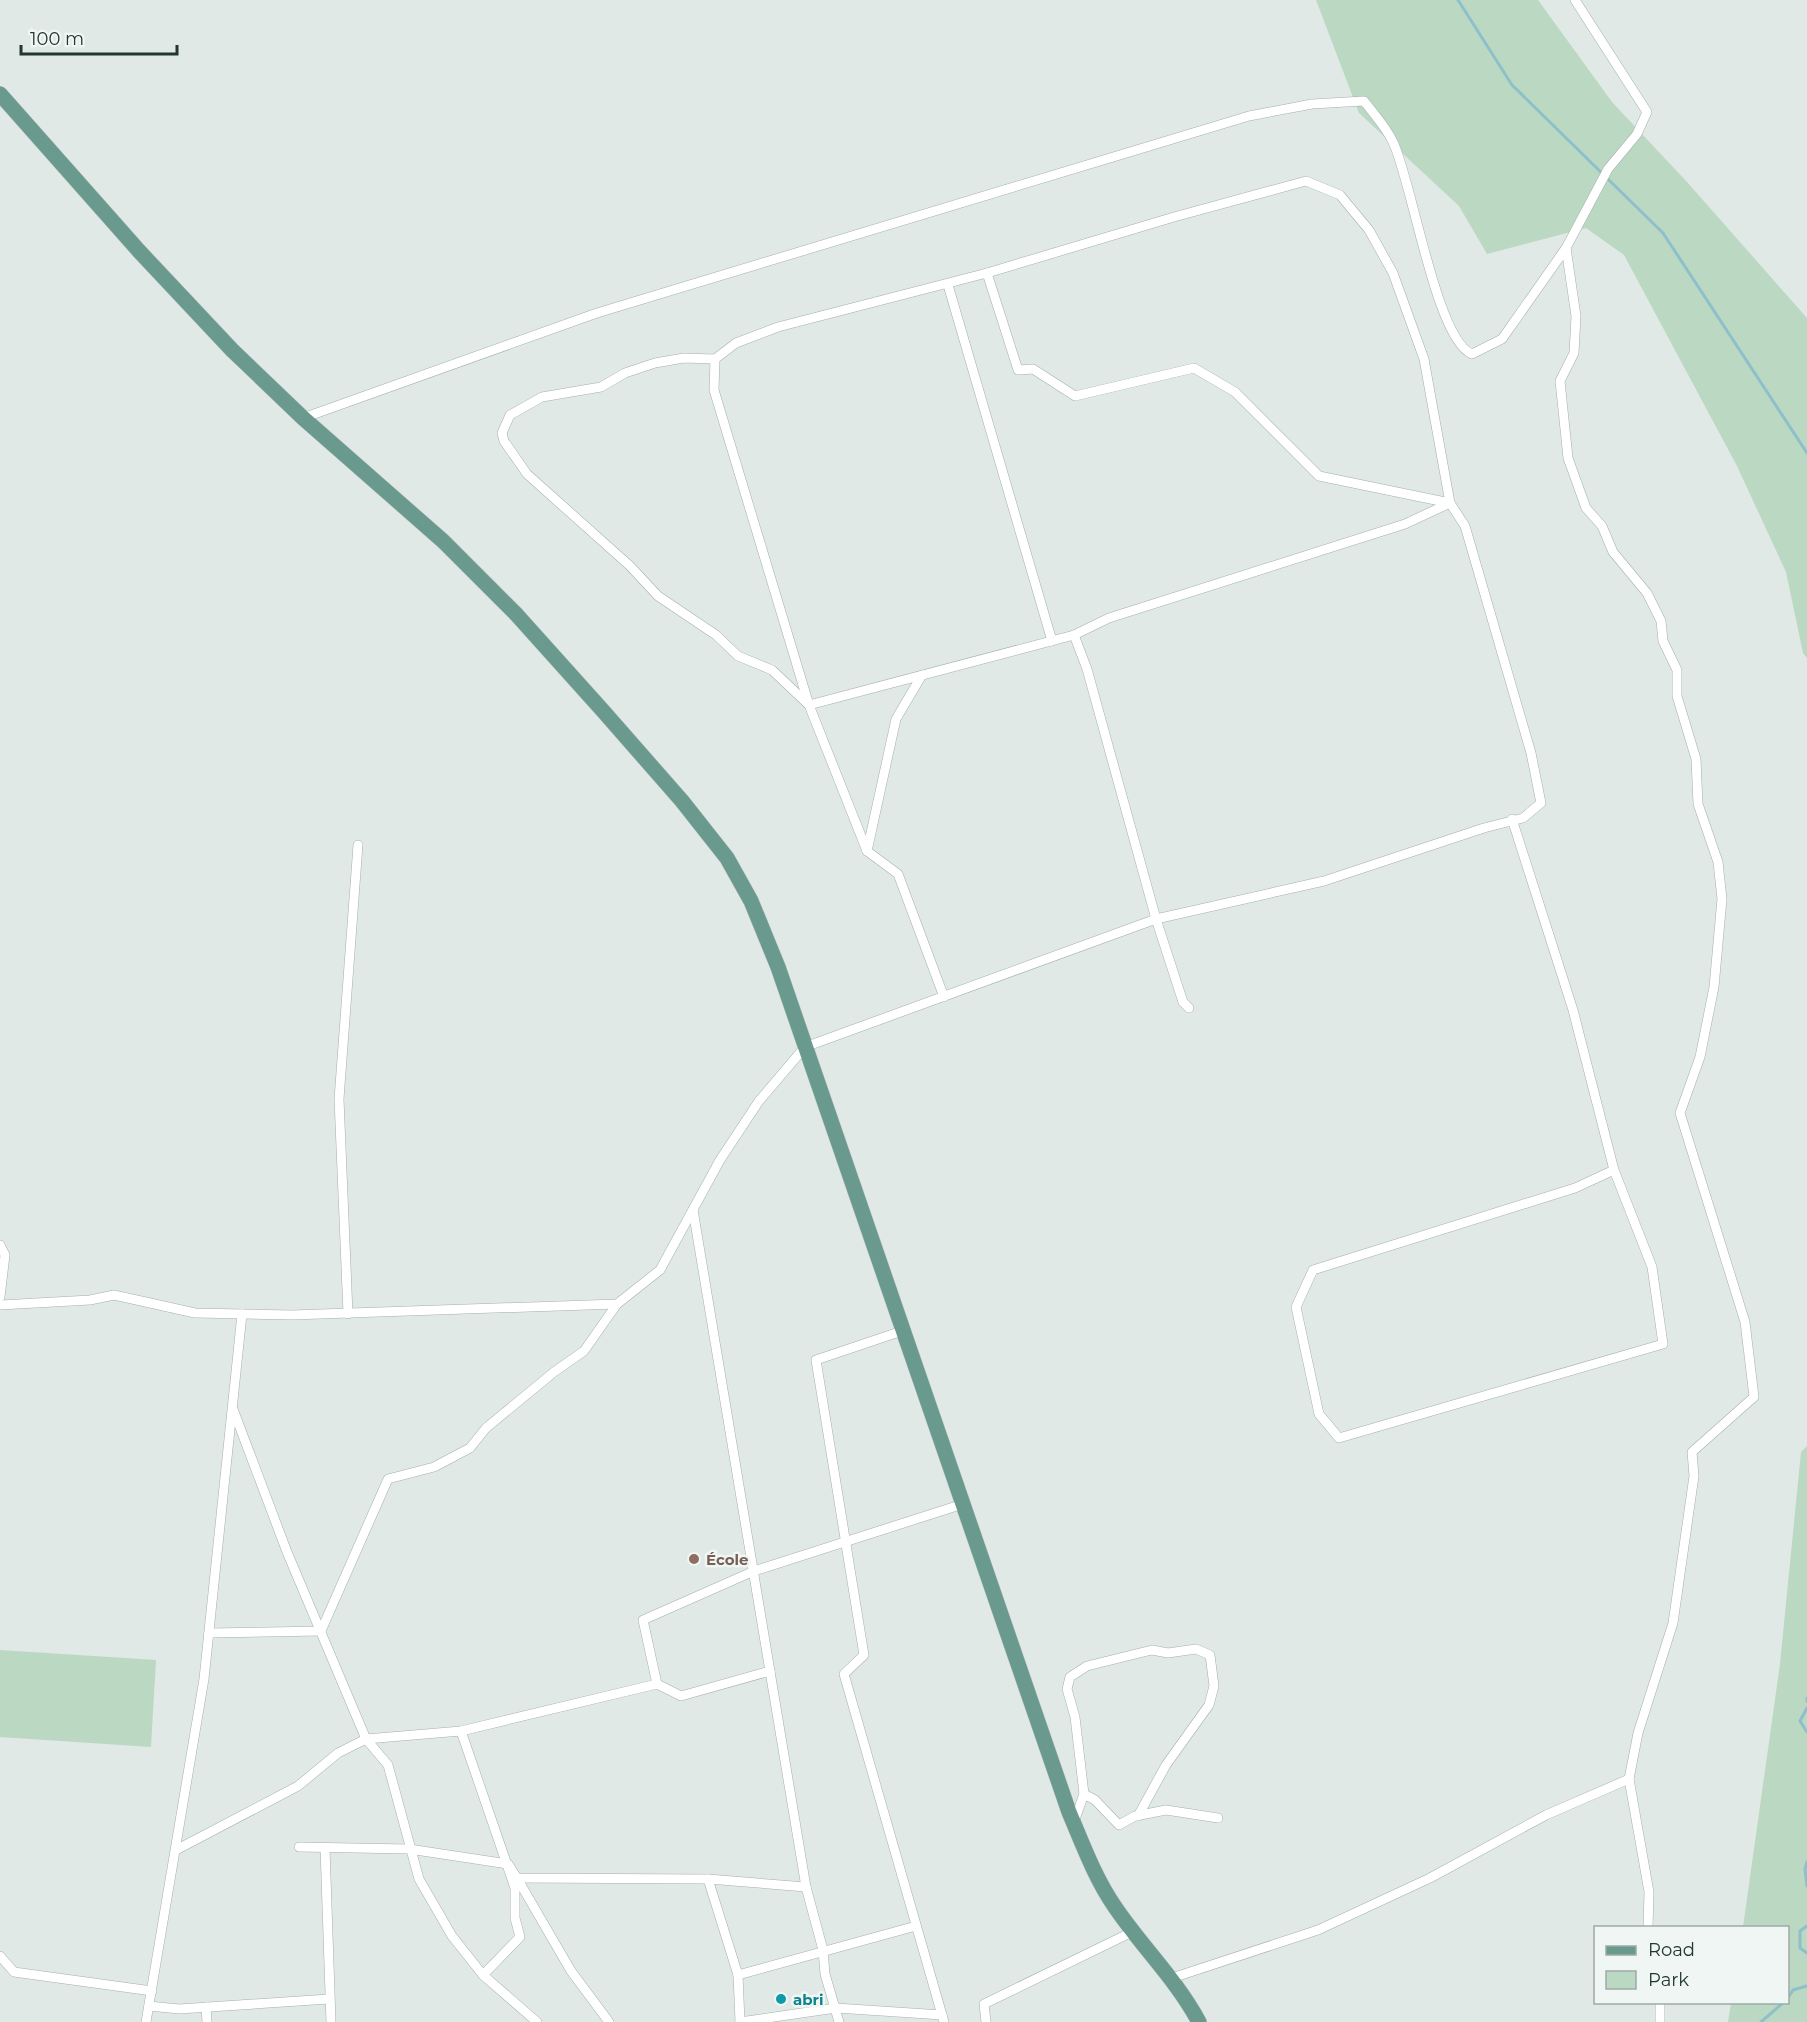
<svg xmlns="http://www.w3.org/2000/svg" width="1807" height="2022" viewBox="0 0 1807 2022" font-family="Montserrat,sans-serif">
<rect width="100%" height="100%" fill="#e0e9e5"/>
<g fill="#bbd8c3">
<polygon points="1316,0 1538,0 1612,102 1687,182 1807,318 1807,658 1803,653 1786,572 1737,466 1624,255 1586,228 1487,254 1459,206 1359,113"/>
<polygon points="1807,1446 1807,2022 1728,2022 1731,2003 1788,2002 1788,1928 1743,1927 1780,1664 1801,1452"/>
<polygon points="0,1650 156,1660 151,1747 0,1737"/>
</g>
<g fill="none" stroke-linecap="round" stroke-linejoin="round">
<g stroke="#8dc0c9" stroke-width="3">
<polyline points="1458,0 1512,85 1663,233 1807,453"/>
<polyline points="1807,1698 1807,1701"/>
<polyline points="1807,1708 1800,1721 1807,1732"/>
<polyline points="1807,1862 1805,1869 1807,1886"/>
<polyline points="1807,1926 1800,1931 1800,1948 1807,1953"/>
<polyline points="1788,1998 1793,1990 1807,1986"/>
<polyline points="1761,2022 1784,2002"/>
</g>
<g stroke="#a4b0ac" stroke-width="10">
<g id="minor">
<polyline points="1566,248 1576,316 1574,353 1560,381 1568,458 1586,508 1602,526 1613,552 1647,593 1661,621 1663,641 1677,670 1677,696 1696,759 1698,804 1718,862 1722,899 1714,987 1700,1057 1680,1113 1745,1322 1754,1397 1692,1452 1694,1476 1673,1623 1638,1733 1629,1779 1649,1892 1648,1928"/>
<polyline points="948,285 1052,641"/>
<polyline points="715,359 684,358 655,363 625,373 601,387 542,397 510,415 502,433 504,441 527,474 630,566 658,596 716,635 738,656 772,670 809,705"/>
<path d="M303 418 597 313 1249 116 1312 104 1364 101C1374 114 1386 127 1393 142 1412 181 1436 340 1472 354L1502 339 1566 248 1608 169 1637 134 1647 112 1575 0"/>
<polyline points="1074,635 1087,669 1156,919 1183,1002 1189,1008"/>
<polyline points="809,705 714,390 715,359 736,343 778,327 987,273 1018,370 1033,369 1075,396 1194,368 1235,392 1319,476 1450,503"/>
<polyline points="1512,819 1573,1010 1614,1170 1575,1188 1313,1270 1296,1307 1319,1414 1339,1438 1663,1344 1652,1267 1614,1170"/>
<polyline points="867,851 896,719 922,675"/>
<polyline points="944,997 898,874 867,851 809,705 1074,635 1109,618 1405,524 1450,503"/>
<polyline points="693,1210 806,1887 823,1950 825,1974 839,2022"/>
<polyline points="0,1245 5,1255 0,1297"/>
<polyline points="0,1305 90,1300 114,1295 195,1313 292,1315 617,1304 660,1270 720,1160 759,1101 805,1047 1156,919 1324,881 1484,828 1523,818 1541,803 1531,753 1465,526 1450,503 1424,359 1393,273 1369,230 1340,195 1306,181 1174,217 987,273"/>
<polyline points="348,1314 339,1099 358,845"/>
<polyline points="902,1331 816,1360 864,1655 844,1674 944,2022"/>
<polyline points="233,1409 287,1552 366,1739 388,1765 419,1879 452,1936 483,1975 537,2022"/>
<polyline points="209,1633 321,1631 388,1479 434,1467 470,1448 486,1428 554,1372 584,1351 617,1304"/>
<polyline points="657,1684 643,1620 754,1571 963,1504"/>
<polyline points="461,1731 515,1888 515,1918 520,1937 483,1975"/>
<polyline points="1084,1794 1075,1717 1067,1689 1070,1677 1087,1666 1152,1650 1168,1653 1196,1649 1210,1655 1214,1686 1209,1705 1166,1765 1138,1816"/>
<polyline points="1074,1822 1084,1794 1095,1800 1119,1825 1135,1816 1166,1810 1218,1818"/>
<polyline points="299,1847 409,1849 508,1864 517,1878 708,1879 806,1887"/>
<polyline points="325,1848 331,2022"/>
<polyline points="176,1850 298,1786 338,1753 366,1739 461,1731 657,1684 681,1696 770,1671"/>
<polyline points="517,1878 571,1971 609,2022"/>
<polyline points="708,1879 738,1975 740,2022"/>
<polyline points="0,1956 14,1972 152,1991"/>
<polyline points="738,1975 916,1926"/>
<polyline points="1172,1978 1318,1930 1430,1878 1546,1815 1629,1779"/>
<polyline points="149,2006 179,2009 329,1999"/>
<polyline points="206,2007 207,2022"/>
<polyline points="146,2022 204,1679 242,1314"/>
<polyline points="740,2022 836,2008 942,2015"/>
<polyline points="986,2022 984,2004 1132,1932"/>
<polyline points="1660,2022 1660,2002"/>
</g>
</g>
<g stroke="#bdc3c2" stroke-width="16">
<path id="primary" d="M0 94 139 251 232 350 303 418 443 541 516 614 604 712 682 801 727 858 751 901 778 967 1069 1812C1083 1845 1095 1878 1115 1907 1142 1947 1176 1979 1199 2022"/>
</g>
<use href="#minor" stroke="#fff" stroke-width="9"/>
<use href="#primary" stroke="#699a8d" stroke-width="15"/>
</g>
<circle fill="#8d6e63" stroke="#f0f6f3" stroke-width="2" cx="694" cy="1559" r="6"/>
<circle fill="#0f9aa8" stroke="#f0f6f3" stroke-width="2" cx="781" cy="1999" r="6"/>
<g text-anchor="middle" dominant-baseline="central" stroke-width="5" stroke-linejoin="round" paint-order="stroke">
<g font-size="15" font-weight="bold" fill="#785e54" stroke="#f0f6f3" text-anchor="start">
<text x="706" y="1559">École</text>
</g>
<g font-size="15" font-weight="bold" fill="#0d838f" stroke="#f0f6f3" text-anchor="start">
<text x="793" y="1999">abri</text>
</g>
</g>
<rect x="1594" y="1926" width="195" height="78" fill="#f0f6f3" stroke="#9eaaa6" stroke-width="1.5"/>
<rect x="1606" y="1946" width="30" height="9" fill="#699a8d" stroke="#9eaaa6" stroke-width="1.5"/>
<text x="1648" y="1956" font-size="18" fill="#233732">Road</text>
<rect x="1606" y="1971" width="30" height="18" fill="#bbd8c3" stroke="#9eaaa6" stroke-width="1.5"/>
<text x="1648" y="1986" font-size="18" fill="#233732">Park</text>
<path d="M21 45v9h156v-9" fill="none" stroke="#233732" stroke-width="3"/>
<text x="30" y="45" font-size="18" fill="#233732" stroke="#f0f6f3" stroke-width="4.5" paint-order="stroke">100 m</text>
</svg>
